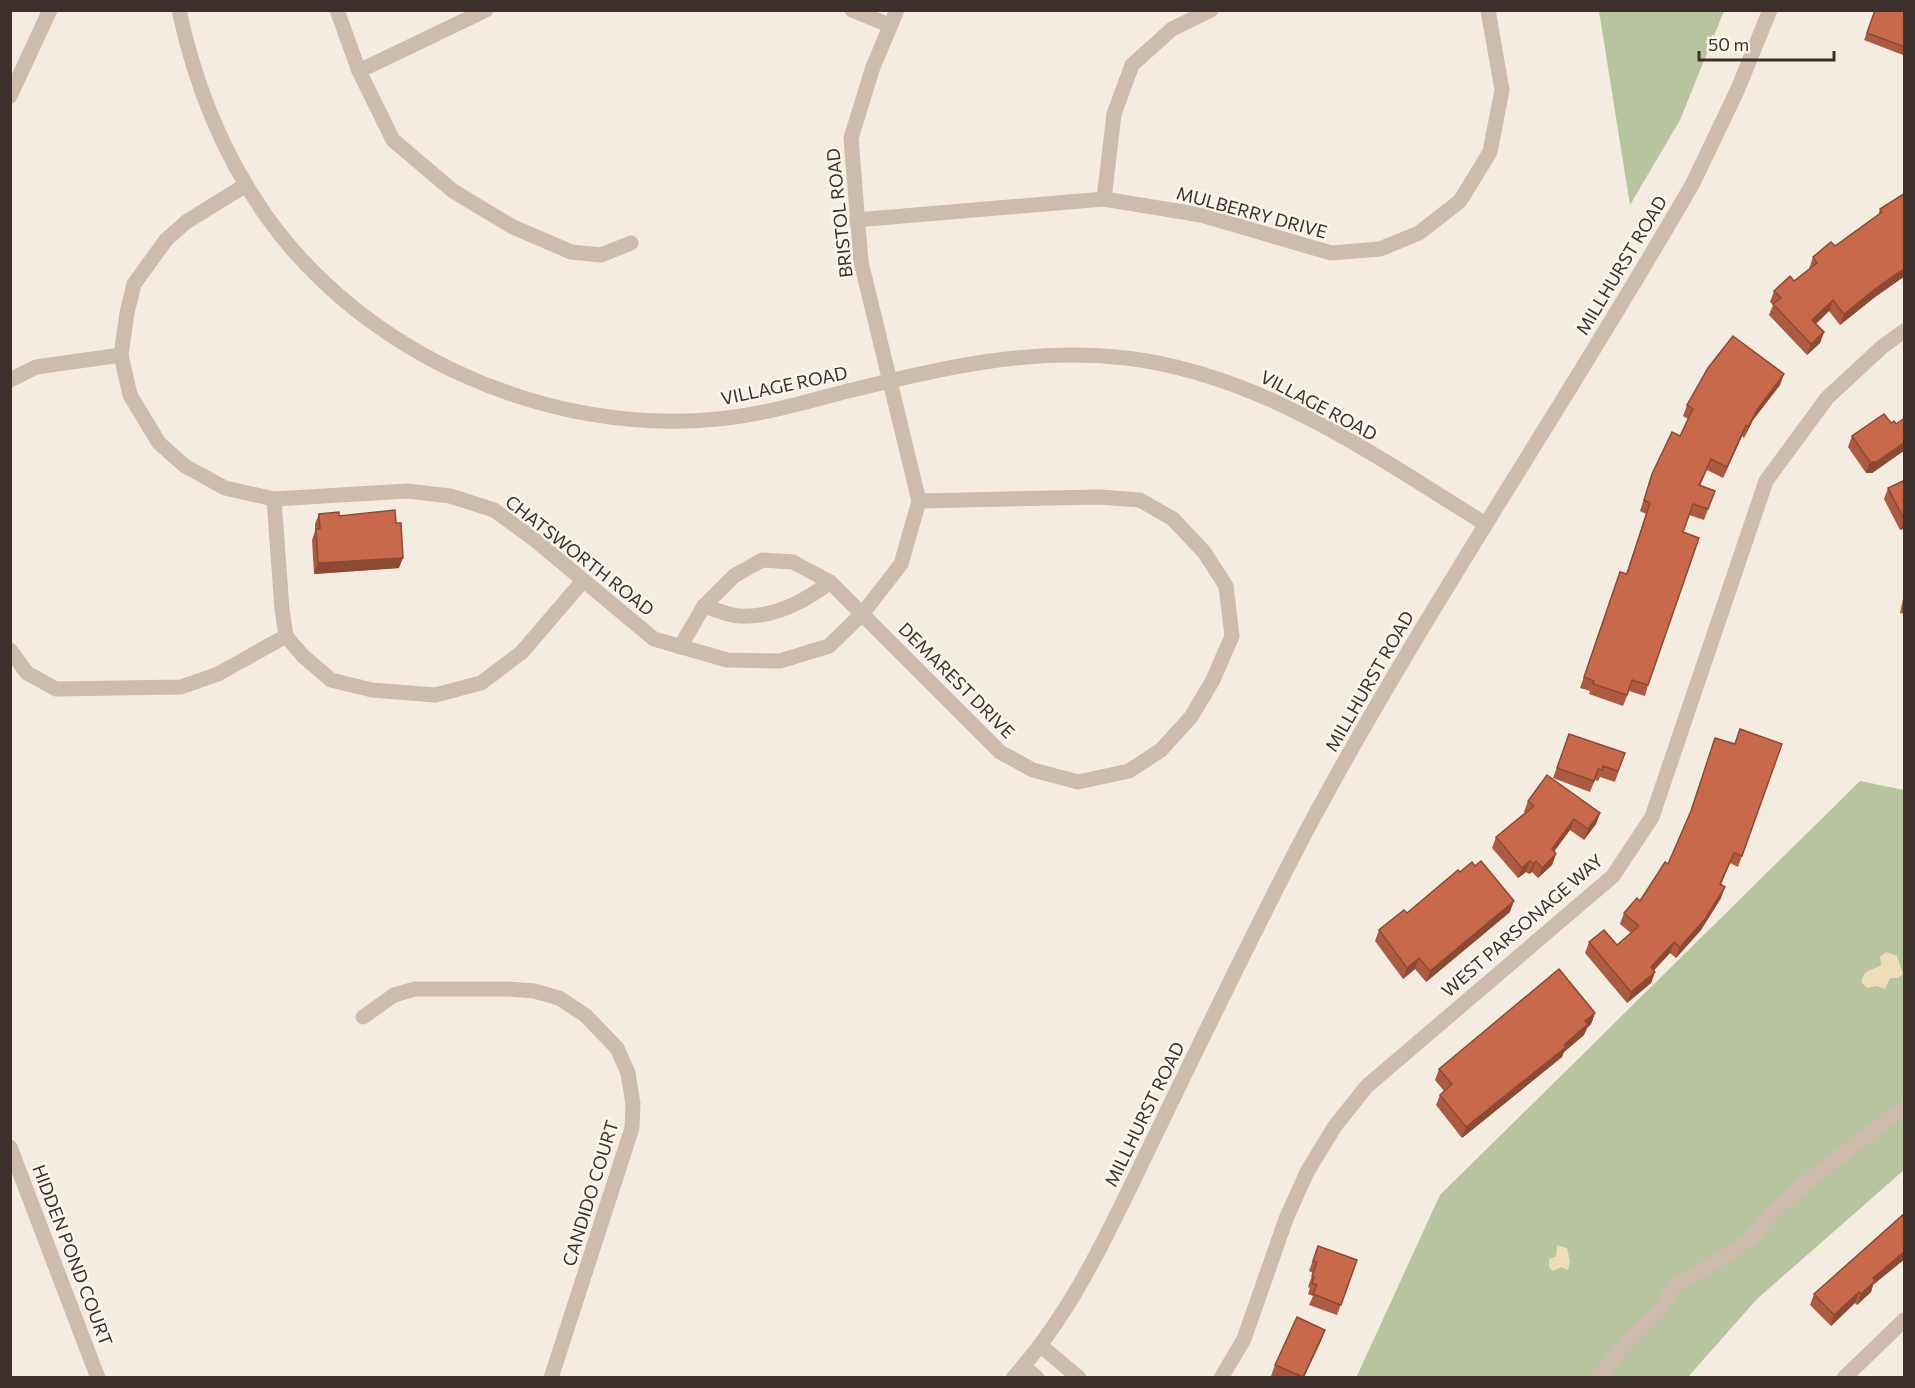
<svg xmlns="http://www.w3.org/2000/svg" width="1915" height="1388" viewBox="0 0 1915 1388" font-family="Commissioner,sans-serif">
<rect width="100%" height="100%" fill="#f4ebe1"/>
<g fill="#b8c4a0">
<polygon points="1599,11 1724,11 1680,120 1630,205"/>
<polygon points="1860,781 1904,790 1904,1170 1757,1299 1688,1377 1356,1378 1440,1195"/>
</g>
<g fill="#efdcb8">
<path d="M1886 952 1897 956 1903 974 1898 978H1890L1885 989 1876 986 1867 988 1862 983C1862 969 1872 971 1881 965L1880 957Z"/>
<polygon points="1557,1245 1567,1248 1570,1261 1568,1270 1561,1267 1553,1271 1549,1267 1549,1259 1556,1256"/>
</g>
<g fill="none" stroke-linecap="round" stroke-linejoin="round">
<g stroke="#cdbbac" stroke-width="15">
<path d="M179 10C195 85 223 155 267 217 366 356 550 436 718 419 762 415 805 402 848 391 941 368 1029 347 1126 358 1261 374 1372 454 1484 523"/>
<polyline points="337,10 359,71 393,140 453,191 513,227 571,252 601,255 631,243"/>
<polyline points="852,10 889,25"/>
<polyline points="359,71 486,10"/>
<polyline points="10,96 50,10"/>
<polyline points="246,185 186,222 166,240 134,284 127,313 121,355 130,395 159,443 185,466 225,488 274,499 407,491 450,496 494,510 535,540 654,639 727,660 780,661 829,646 863,613 901,564 919,501 861,262 851,138 873,67 897,10"/>
<polyline points="1104,199 1114,114 1132,65 1172,29 1211,10"/>
<polyline points="856,220 1104,199 1201,215 1331,253 1380,249 1419,233 1460,201 1490,152 1502,90 1488,10"/>
<polyline points="10,380 36,367 121,355"/>
<polyline points="274,499 282,609 286,636 303,656 331,680 372,690 435,695 481,683 522,652 582,582"/>
<path d="M704 606C715 609 729 616 740 616 774 618 804 602 830 582"/>
<polyline points="680,647 704,606 734,576 762,560 793,562 830,582 1000,752 1033,770 1078,782 1129,771 1161,750 1191,717 1213,680 1232,636 1226,586 1204,552 1173,519 1140,500 1099,497 919,501"/>
<polyline points="10,650 27,673 56,689 181,687 218,674 286,636"/>
<polyline points="363,1017 394,995 415,989 508,989 534,991 559,998 585,1015 617,1048 628,1073 633,1104 632,1128 551,1378"/>
<polyline points="10,1147 98,1378"/>
<polyline points="1040,1345 1079,1378"/>
<polyline points="1023,1366 1037,1378"/>
<path d="M1013 1378C1075 1310 1113 1222 1153 1140 1201 1041 1249 941 1300 843 1420 616 1566 405 1693 183L1737 91 1770 10"/>
<polyline points="1221,1378 1244,1339 1286,1219 1307,1172 1335,1126 1367,1086 1613,876 1652,817 1766,481 1827,398 1882,347 1904,331"/>
<polyline points="1597,1378 1627,1342 1662,1307 1674,1286 1731,1253 1755,1234 1772,1213 1804,1184 1896,1113 1904,1109"/>
<polyline points="1844,1378 1904,1320"/>
</g>
</g>
<g fill="#ac5a40">
<polygon points="1875,10 1905,10 1905,52 1903,55 1864,40"/>
<polygon points="1905,193 1905,276 1875,297 1840,325 1829,311 1816,324 1824,332 1820,343 1807,355 1769,315 1773,305 1770,302 1774,291 1794,281 1809,269 1813,257 1835,246 1878,216 1880,209"/>
<polygon points="1780,385 1753,420 1744,438 1742,436 1723,478 1707,470 1700,486 1715,491 1704,520 1689,515 1683,532 1648,685 1645,696 1629,691 1623,706 1589,694 1590,691 1580,688 1620,572 1626,574 1646,514 1640,511 1652,474 1680,436 1688,419 1683,416 1687,405"/>
<polygon points="1905,418 1905,450 1872,473 1866,473 1848,447 1852,436 1891,423 1896,424"/>
<polygon points="1905,480 1905,528 1900,530 1884,499 1888,488"/>
<polygon points="319,514 339,516 399,568 314,574 312,540 315,531 315,524"/>
<polygon points="1905,589 1905,614 1900,613"/>
<polygon points="1569,734 1625,753 1615,782 1600,777 1598,781 1595,780 1590,792 1553,778"/>
<polygon points="1734,744 1782,744 1738,867 1730,863 1721,885 1721,898 1701,930 1676,958 1670,953 1654,970 1655,972 1651,983 1627,1003 1585,953 1589,942 1617,945 1631,933 1620,924 1624,913 1640,901 1668,864"/>
<polygon points="1528,801 1600,813 1596,824 1584,840 1570,830 1554,851 1556,854 1552,865 1538,878 1532,872 1529,874 1526,872 1518,878 1492,848 1496,837 1525,813 1524,812"/>
<polygon points="1460,872 1510,912 1426,982 1415,969 1403,979 1375,941 1379,930 1407,913"/>
<polygon points="1595,1013 1591,1024 1587,1028 1584,1035 1564,1052 1562,1057 1462,1138 1436,1105 1440,1095 1444,1091 1435,1080 1439,1069"/>
<polygon points="1318,1246 1357,1260 1337,1315 1309,1305 1313,1296 1308,1294 1310,1288 1308,1287 1313,1273 1309,1271"/>
<polygon points="1873,1285 1871,1292 1857,1305 1855,1303 1831,1326 1810,1305 1814,1294"/>
<polygon points="1325,1330 1304,1377 1274,1377 1271,1376 1275,1365"/>
</g>
<g fill="#8c4a34">
<polygon points="1905,268 1905,276 1875,297 1840,325 1844,314 1879,286"/>
<polygon points="1833,300 1829,311 1808,331 1812,320"/>
<polygon points="1824,332 1820,343 1807,355 1811,344"/>
<polygon points="1784,374 1780,385 1753,420 1744,438 1748,427 1757,410"/>
<polygon points="1746,425 1742,436 1723,478 1727,467"/>
<polygon points="1905,442 1905,450 1872,473 1866,473 1870,462"/>
<polygon points="1905,519 1905,528 1900,530"/>
<polygon points="403,558 399,568 314,574 318,563"/>
<polygon points="1600,813 1596,824 1584,840 1588,829"/>
<polygon points="1574,819 1570,830 1548,860 1552,849"/>
<polygon points="1556,854 1552,865 1538,878 1542,868"/>
<polygon points="1530,861 1526,872 1518,878 1522,868"/>
<polygon points="1536,861 1532,872 1529,874 1533,864"/>
<polygon points="1725,887 1721,898 1701,930 1676,958 1680,947"/>
<polygon points="1514,901 1510,912 1426,982 1430,971"/>
<polygon points="1674,942 1670,953 1647,978 1651,967"/>
<polygon points="1419,958 1415,969 1403,979 1407,968"/>
<polygon points="1655,972 1651,983 1627,1003 1631,992"/>
<polygon points="1595,1013 1591,1024 1587,1028 1584,1035 1564,1052 1562,1057 1462,1138 1466,1127 1564,1045 1585,1021"/>
<polygon points="1905,1251 1905,1259 1873,1285 1871,1292 1857,1305 1861,1294 1873,1278"/>
<polygon points="1859,1292 1855,1303 1831,1326 1834,1315"/>
<polygon points="1325,1330 1321,1341 1304,1377 1303,1377"/>
</g>
<g fill="#c8694b" stroke="#8c4a34" stroke-width="1.5">
<polygon points="1875,10 1905,10 1905,47 1867,33"/>
<polygon points="1905,193 1905,268 1879,286 1844,314 1833,300 1812,320 1824,332 1811,344 1773,304 1781,298 1774,291 1790,276 1794,281 1817,263 1813,257 1831,242 1835,246 1882,212 1880,209"/>
<polygon points="1733,336 1784,374 1757,410 1748,427 1746,425 1727,467 1711,459 1699,485 1715,491 1708,509 1693,504 1683,532 1699,538 1648,685 1632,680 1627,695 1593,684 1594,681 1584,677 1620,572 1627,574 1650,503 1644,500 1652,474 1672,432 1680,436 1693,409 1687,405 1708,368"/>
<polygon points="1884,414 1891,423 1894,421 1896,424 1905,418 1905,442 1876,462 1870,462 1852,436"/>
<polygon points="1905,480 1905,519 1904,519 1888,488"/>
<polygon points="395,510 396,523 401,523 403,558 318,563 316,529 320,529 319,514 339,512 339,516"/>
<polygon points="1740,729 1782,744 1742,856 1734,853 1720,884 1725,887 1705,919 1680,947 1674,942 1651,967 1655,972 1631,992 1589,942 1604,930 1617,945 1639,926 1624,913 1637,898 1640,901 1665,862 1668,864 1691,811 1715,738 1735,744"/>
<polygon points="1569,734 1625,753 1618,771 1603,766 1602,770 1598,769 1594,781 1557,768"/>
<polygon points="1547,775 1600,813 1588,829 1574,819 1552,849 1556,854 1542,868 1536,861 1533,864 1530,861 1522,868 1496,837 1534,806 1528,801"/>
<polygon points="1481,861 1514,901 1430,971 1419,958 1407,968 1379,930 1404,910 1407,913 1458,870 1460,872 1472,862 1475,866"/>
<polygon points="1559,969 1595,1013 1585,1021 1588,1024 1564,1045 1566,1047 1466,1127 1440,1095 1452,1084 1439,1069"/>
<polygon points="1905,1213 1905,1251 1873,1278 1875,1281 1861,1294 1859,1292 1834,1315 1814,1294"/>
<polygon points="1318,1246 1357,1260 1341,1305 1313,1294 1317,1285 1312,1283 1314,1277 1312,1276 1317,1262 1313,1261"/>
<polygon points="1297,1317 1325,1330 1303,1377 1275,1365"/>
</g>
<g text-anchor="middle" dominant-baseline="central" stroke-width="5" stroke-linejoin="round" paint-order="stroke">
<g font-size="18" fill="#3b302b" stroke="#fbf5ee">
<text transform="translate(1252 212) rotate(15)">MULBERRY DRIVE</text>
<text transform="translate(839 213) rotate(-96)">BRISTOL ROAD</text>
<text transform="translate(1621 265) rotate(-59)">MILLHURST ROAD</text>
<text transform="translate(784 385) rotate(-12)">VILLAGE ROAD</text>
<text transform="translate(1319 405) rotate(28)">VILLAGE ROAD</text>
<text transform="translate(580 555) rotate(38)">CHATSWORTH ROAD</text>
<text transform="translate(957 680) rotate(45)">DEMAREST DRIVE</text>
<text transform="translate(1369 681) rotate(-60)">MILLHURST ROAD</text>
<text transform="translate(1522 925) rotate(-41)">WEST PARSONAGE WAY</text>
<text transform="translate(1144 1114) rotate(-64)">MILLHURST ROAD</text>
<text transform="translate(590 1193) rotate(-73)">CANDIDO COURT</text>
<text transform="translate(73 1255) rotate(69)">HIDDEN POND COURT</text>
</g>
</g>
<rect width="1915" height="1388" fill="none" stroke="#3b302b" stroke-width="24"/>
<path d="M1699 51v9h135v-9" fill="none" stroke="#3b302b" stroke-width="3"/>
<text x="1708" y="51" font-size="18" fill="#3b302b" stroke="#fbf5ee" stroke-width="4.5" paint-order="stroke">50 m</text>
</svg>
